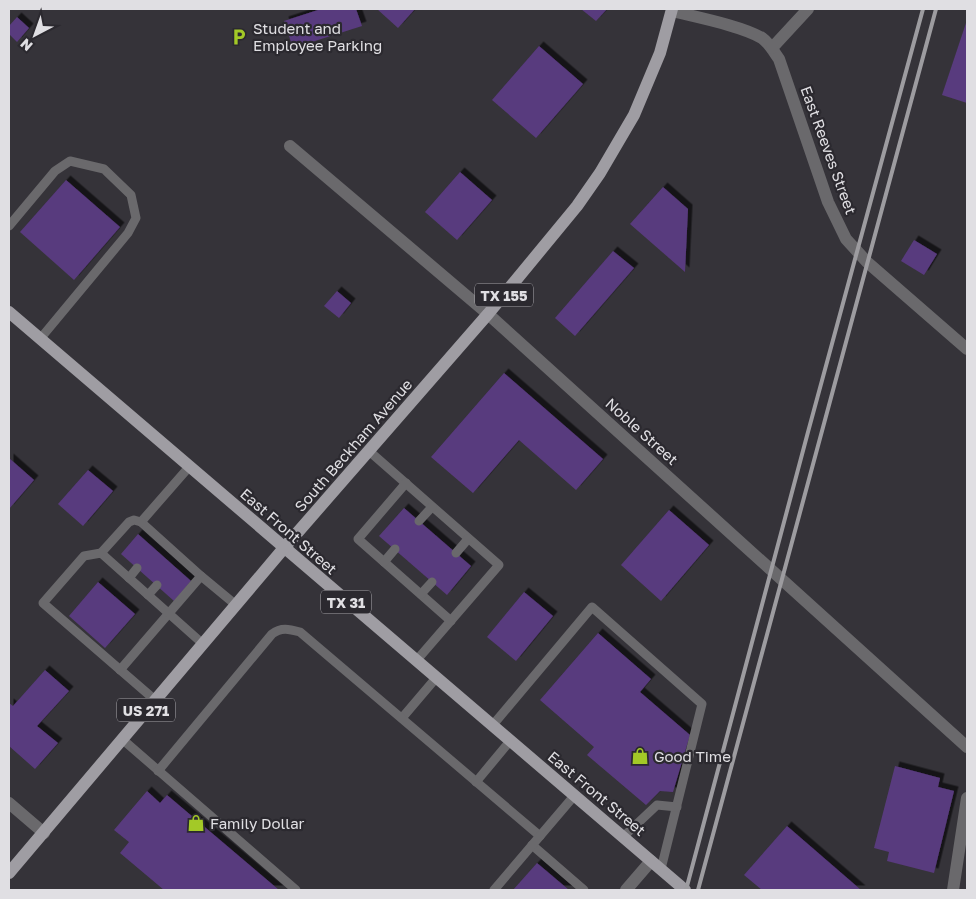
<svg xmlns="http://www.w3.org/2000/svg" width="976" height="899" viewBox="0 0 976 899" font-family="'Golos Text',sans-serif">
<defs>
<filter id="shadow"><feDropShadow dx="4.5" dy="-4.5" stdDeviation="0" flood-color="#0009"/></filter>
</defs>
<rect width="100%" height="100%" fill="#353339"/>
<g fill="#593a7e" filter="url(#shadow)">
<polygon points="321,9 356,9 362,26 293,48 284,21"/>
<polygon points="377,9 415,9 398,28"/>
<polygon points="581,9 607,9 596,21"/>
<polygon points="17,17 29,28 17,42 9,34 9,26"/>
<polygon points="967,20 967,103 942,95"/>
<polygon points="539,46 583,84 536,138 492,100"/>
<polygon points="460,172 492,200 457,240 425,212"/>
<polygon points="66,180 120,227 74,280 20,232"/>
<polygon points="663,187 688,209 685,272 630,224"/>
<polygon points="914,240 937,254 924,275 901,261"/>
<polygon points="613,251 634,268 575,336 555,318"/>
<polygon points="337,291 351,303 339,318 324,306"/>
<polygon points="504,373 603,459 576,490 519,440 473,493 431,457"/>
<polygon points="9,458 34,480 9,509"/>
<polygon points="88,470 113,491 83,526 58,504"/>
<polygon points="404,508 471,566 447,595 379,536"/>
<polygon points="669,510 709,545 661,601 621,565"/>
<polygon points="138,534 191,581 174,601 121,554"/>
<polygon points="98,582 135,614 105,648 69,616"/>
<polygon points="524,592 553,616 516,661 487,637"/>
<polygon points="598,633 651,679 640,692 690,735 673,792 660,791 646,805 587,755 594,747 540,700"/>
<polygon points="45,670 69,691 37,726 58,743 35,769 9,746 9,703 13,706"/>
<polygon points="895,766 940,778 938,787 954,791 934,873 887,861 889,852 874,848"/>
<polygon points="147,791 160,803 167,795 279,890 164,890 120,853 129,842 114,830"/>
<polygon points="787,826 861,890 762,890 744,875"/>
<polygon points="537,863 569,890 513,890"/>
</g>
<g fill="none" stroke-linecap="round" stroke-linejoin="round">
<g stroke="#6a696c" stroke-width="9">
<polyline points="9,226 55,171 70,161 104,169 131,195 136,218 128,233 40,339"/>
<polyline points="369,451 499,565 416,661"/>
<polyline points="189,467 141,522 201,576"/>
<polyline points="406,483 358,539 451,621"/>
<polyline points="419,521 432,507"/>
<polyline points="101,553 129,522 134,520 141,522"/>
<polyline points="456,553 468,539"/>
<polyline points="384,562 395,549"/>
<polyline points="129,578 137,568"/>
<polyline points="421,594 432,582"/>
<polyline points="148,595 157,585"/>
<polyline points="120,670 201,576 236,605"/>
<polyline points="155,700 43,603 84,556 101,553 203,644"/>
<polyline points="402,718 436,678"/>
<polyline points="492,726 592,607 702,704 661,869"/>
<polyline points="122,739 296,890"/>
<path d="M158 771 272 634C281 627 289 629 300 632L540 836"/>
<polyline points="476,782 510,741"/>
<polyline points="623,837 657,805 677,807"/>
<polyline points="532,845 584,890"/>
<polyline points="494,890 574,796"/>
</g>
<g stroke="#6a696c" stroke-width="12">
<path d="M672 11C696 17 742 26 762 38 769 43 774 52 779 59L828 202 846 239 867 262 967 349"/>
<polyline points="772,48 808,9"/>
<polyline points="290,146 488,314 967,747"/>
<polyline points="9,803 44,833"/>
<polyline points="626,890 651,861"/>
<polyline points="953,890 967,798"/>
</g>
<g stroke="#9f9da3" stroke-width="12">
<polyline points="9,312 685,890"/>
<polyline points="9,873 284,548 488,314 577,206 600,173 634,115 660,53 672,9"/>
</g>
<g stroke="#9d9ca0" stroke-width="4">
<polyline points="686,890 808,432 923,9"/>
<polyline points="698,890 936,9"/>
</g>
</g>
<defs>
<g id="parking-bare" transform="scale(1.35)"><path d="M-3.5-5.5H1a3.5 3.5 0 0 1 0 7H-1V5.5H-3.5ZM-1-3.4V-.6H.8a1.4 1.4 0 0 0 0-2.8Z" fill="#a3c927" stroke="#2b292f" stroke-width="2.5" paint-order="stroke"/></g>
<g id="shop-bare" transform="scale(1.35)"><path d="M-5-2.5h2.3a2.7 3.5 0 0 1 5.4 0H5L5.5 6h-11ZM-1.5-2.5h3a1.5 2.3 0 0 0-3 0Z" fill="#a3c927" stroke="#2b292f" stroke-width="2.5" paint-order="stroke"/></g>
</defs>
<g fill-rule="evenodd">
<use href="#parking-bare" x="239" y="37"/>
<use href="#shop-bare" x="640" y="756"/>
<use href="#shop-bare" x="196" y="823"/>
</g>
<g text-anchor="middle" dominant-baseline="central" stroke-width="4.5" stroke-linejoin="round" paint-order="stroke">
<g fill="#2b292f" stroke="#aaa8ad" stroke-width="1">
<rect x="475" y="283.5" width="58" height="23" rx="4"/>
<rect x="321" y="590.5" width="50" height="23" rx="4"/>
<rect x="117" y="698.5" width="58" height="23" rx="4"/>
</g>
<g font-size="14" font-weight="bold" fill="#e0dfe3">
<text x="504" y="295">TX 155</text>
<text x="346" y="602">TX 31</text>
<text x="146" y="710">US 271</text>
</g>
<g font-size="15" fill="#e0dfe3" stroke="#2b292f" text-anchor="start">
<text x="253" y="28">Student and<tspan x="253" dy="17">Employee Parking</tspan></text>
<text x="654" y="756">Good Time</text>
<text x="210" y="823">Family Dollar</text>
</g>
<g font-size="15" fill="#e0dfe3" stroke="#2b292f">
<text transform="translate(829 150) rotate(70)">East Reeves Street</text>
<text transform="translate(642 431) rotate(42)">Noble Street</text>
<text transform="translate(353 445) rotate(-49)">South Beckham Avenue</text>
<text transform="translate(289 531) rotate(41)">East Front Street</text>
<text transform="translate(597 793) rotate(40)">East Front Street</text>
</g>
</g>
<rect width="976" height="899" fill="none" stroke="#e0dfe3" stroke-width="20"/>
<g transform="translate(35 35) rotate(221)" stroke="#2b292f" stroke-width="4" paint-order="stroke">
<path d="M0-4L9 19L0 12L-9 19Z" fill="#e0dfe3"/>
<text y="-8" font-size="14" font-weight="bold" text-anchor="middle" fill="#e0dfe3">N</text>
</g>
</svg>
